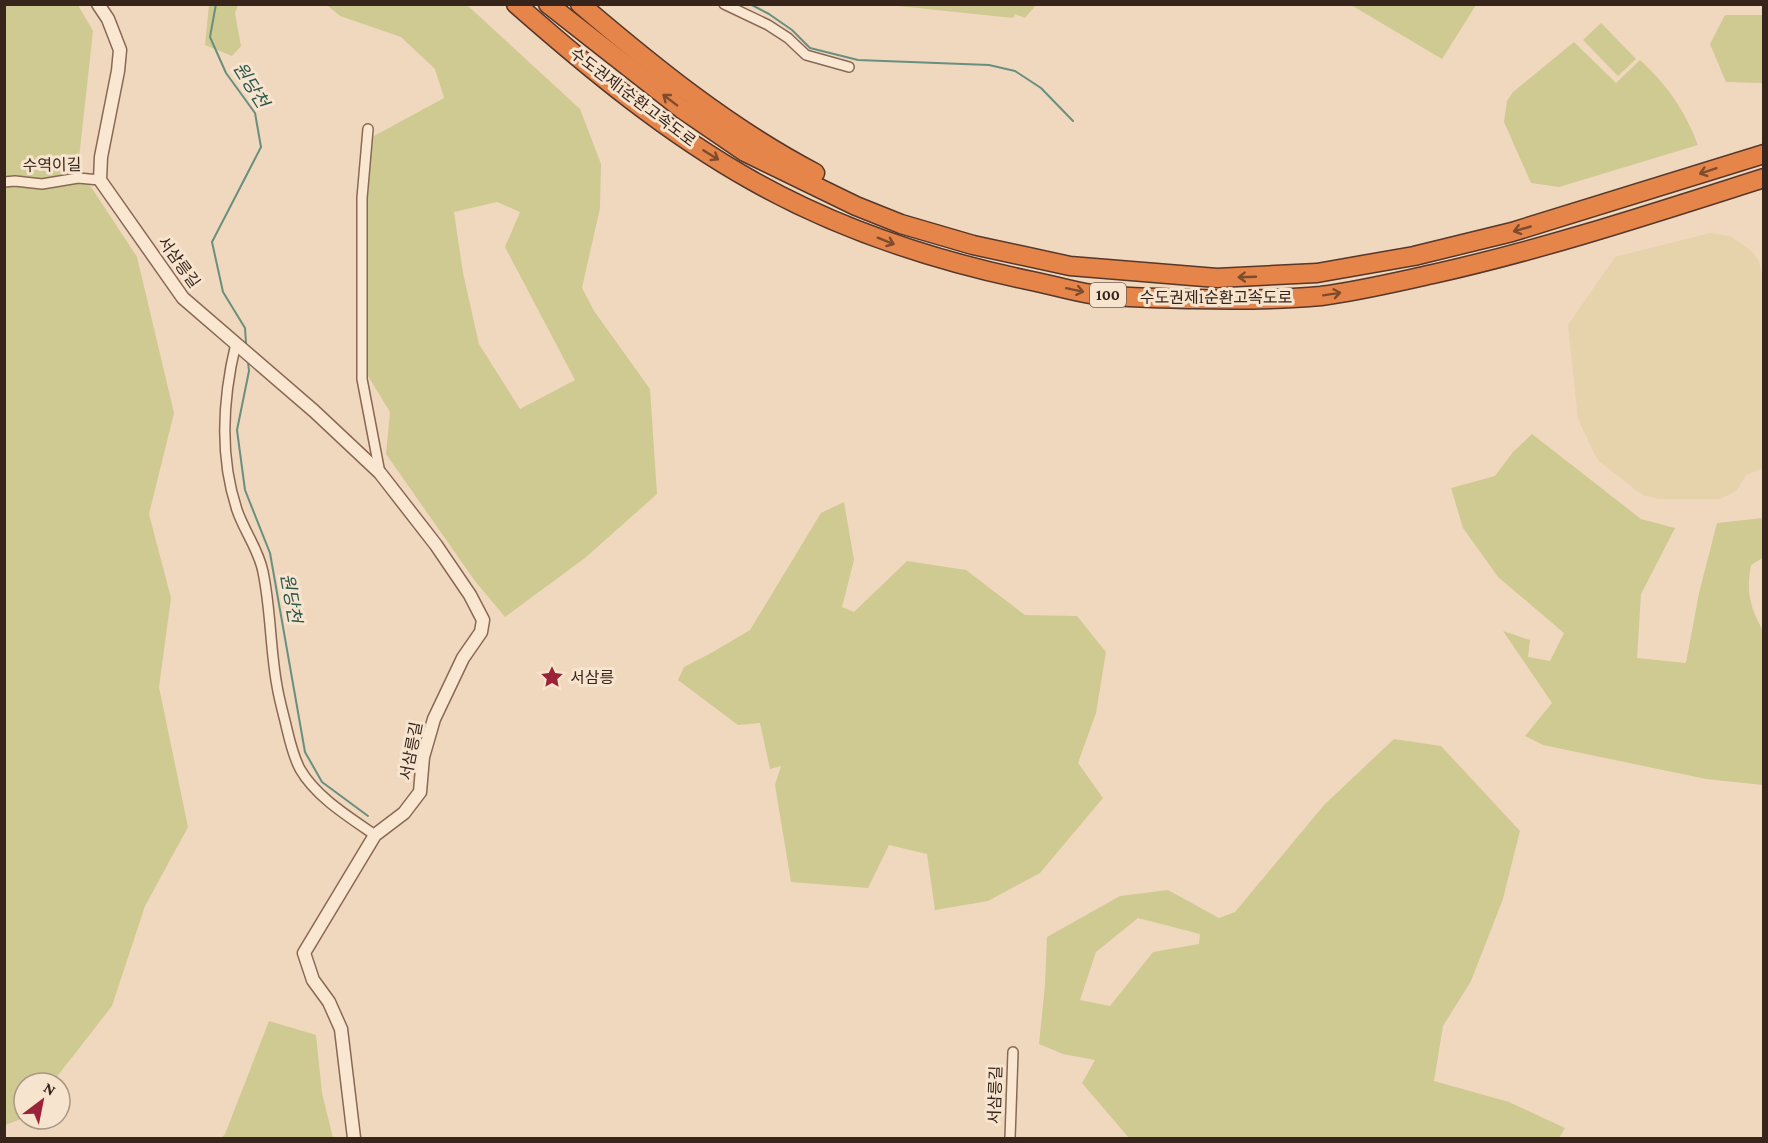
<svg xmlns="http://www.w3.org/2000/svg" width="1768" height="1143" viewBox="0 0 1768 1143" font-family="'Crimson Pro','Noto Sans KR',serif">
<rect width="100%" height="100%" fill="#f0d8be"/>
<polygon fill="#e6d2ab" points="1711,233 1730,236 1750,250 1758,259 1763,277 1763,468 1746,475 1736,491 1720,499 1659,499 1645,496 1637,491 1599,461 1595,455 1578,419 1568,325 1615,257"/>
<g fill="#ceca92" fill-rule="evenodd">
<polygon points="5,5 78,5 93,31 78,167 137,257 174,413 149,514 171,598 159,687 188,827 145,906 112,1006 52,1083 24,1083 24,1118 5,1125"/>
<polygon points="209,5 238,5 235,13 241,46 232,56 205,45"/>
<path d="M327 5H467L580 109 601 164 600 208 582 288 594 311 650 389 657 494 585 558 505 617 475 581 386 454 390 412 368 376V255L363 142 444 98 435 69 401 37 340 16ZM497 202 520 212 505 247 575 380 520 409 479 344 463 273 454 212Z"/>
<polygon points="889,5 1036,4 1036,5 1025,18 1015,14 1013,18"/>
<polygon points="1351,5 1476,4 1476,5 1442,59"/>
<polygon points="1725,15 1763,15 1763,83 1726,82 1710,44"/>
<polygon points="1601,23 1636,59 1618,76 1583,40"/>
<path d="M1574 42 1616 83 1640 60C1668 86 1684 109 1698 145L1559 187 1531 183 1504 122 1507 101 1513 92Z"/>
<path d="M1532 434 1641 519 1675 528 1641 594 1637 658 1686 663 1699 593 1717 523 1763 518V558L1751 565C1746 593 1750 607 1763 631V785L1706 779 1543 745 1525 736 1552 703 1503 631 1530 640 1528 657 1550 661 1564 633 1498 577 1463 528 1451 488 1495 476 1513 452Z"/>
<polygon points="844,502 854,560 842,607 854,612 907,561 966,570 1025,615 1077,616 1106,652 1096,713 1078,763 1103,798 1040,873 988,901 935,910 927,854 889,845 868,888 791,882 775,785 781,766 770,769 760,723 738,725 678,680 684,667 713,652 750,630 821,513"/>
<path d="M1394 739 1441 746 1520 831 1503 899 1471 981 1443 1026 1434 1081 1509 1102 1565 1128 1559 1138H1129L1082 1083 1095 1060 1063 1054 1039 1044 1045 985 1047 937 1120 896 1168 890 1219 918 1235 912 1324 805ZM1138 918 1200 934 1199 944 1153 952 1110 1006 1080 1000 1096 952Z"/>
<polygon points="269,1021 316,1035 322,1093 333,1138 221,1138 225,1134"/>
</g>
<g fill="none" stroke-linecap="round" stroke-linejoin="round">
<g stroke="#698f7f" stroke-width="2">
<polyline points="216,4 210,37 226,73 255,113 261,147 212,242 223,292 245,328 246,343"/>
<polyline points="750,4 769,14 792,30 810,48 858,60 989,65 1015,71 1041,88 1073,121"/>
<polyline points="248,362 249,371 237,430 245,490 270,553 305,752 322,782 368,816"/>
</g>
<g stroke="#896856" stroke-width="12">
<g id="minor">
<polyline points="724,4 768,25 788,38 806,55 849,67"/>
<polyline points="368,129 362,198 362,379 380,473"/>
<polyline points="4,182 15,181 42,184 78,178 100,180"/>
<path d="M236 343C223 397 219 456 237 510 244 531 259 550 263 572 271 610 270 648 277 686 279 698 282 709 285 721 289 737 292 754 300 769 316 797 349 817 375 835"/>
<polyline points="1010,1138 1013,1052"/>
</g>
</g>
<g stroke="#896856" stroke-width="15">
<polyline id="tertiary" points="98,4 108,19 120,50 118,71 101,157 100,180 183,298 314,411 380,473 436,545 470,595 483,620 481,632 463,658 434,719 423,757 420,792 404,813 375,835 304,953 313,980 329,1002 341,1029 354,1138"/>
</g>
<g stroke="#56372b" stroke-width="21">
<g id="motorway">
<path d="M516 4C590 69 667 133 753 181 840 230 935 261 1032 281 1052 285 1071 291 1091 294 1125 298 1159 298 1192 299 1235 300 1278 300 1321 296 1359 291 1396 282 1433 274 1545 249 1654 213 1764 178"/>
<polyline points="548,4 682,109 745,152 856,206 901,224 973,245 1070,266 1217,278 1317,273 1414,256 1512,232 1764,154"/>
<path d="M580 4C654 67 729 128 815 173"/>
</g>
</g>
<use href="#minor" stroke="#fae7d1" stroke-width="9"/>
<use href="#tertiary" stroke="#fae7d1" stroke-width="12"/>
<use href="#motorway" stroke="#e58549" stroke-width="18"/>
</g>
<defs><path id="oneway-shaft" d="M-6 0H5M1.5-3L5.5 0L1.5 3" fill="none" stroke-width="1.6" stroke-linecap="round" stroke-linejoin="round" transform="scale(1.5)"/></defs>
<g stroke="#7d4b2d">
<use href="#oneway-shaft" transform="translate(670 100) rotate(-143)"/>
<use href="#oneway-shaft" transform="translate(711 155) rotate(32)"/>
<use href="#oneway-shaft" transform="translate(1708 171) rotate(162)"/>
<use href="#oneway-shaft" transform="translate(1522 229) rotate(164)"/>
<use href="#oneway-shaft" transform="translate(886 241) rotate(22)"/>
<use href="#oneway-shaft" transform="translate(1247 277) rotate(178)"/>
<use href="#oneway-shaft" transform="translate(1075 290) rotate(12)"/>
<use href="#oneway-shaft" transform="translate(1332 294) rotate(-9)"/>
</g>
<defs>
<g id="sight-bare" transform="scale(1.8)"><path d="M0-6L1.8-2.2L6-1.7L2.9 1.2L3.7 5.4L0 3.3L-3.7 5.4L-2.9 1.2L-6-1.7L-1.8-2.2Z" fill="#9b2339" stroke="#f7e4ce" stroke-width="2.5" paint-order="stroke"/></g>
</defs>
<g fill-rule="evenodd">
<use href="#sight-bare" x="552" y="677"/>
</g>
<g text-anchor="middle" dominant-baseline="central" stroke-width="6" stroke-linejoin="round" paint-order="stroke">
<rect fill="#f7e4ce" stroke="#715e51" stroke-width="1.5" x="1090" y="283" width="36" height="24" rx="4.5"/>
<g font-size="15" font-weight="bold" fill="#37241b">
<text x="1108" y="295">100</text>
</g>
<g font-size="16" fill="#37241b" stroke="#f7e4ce">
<text transform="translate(633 97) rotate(37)">수도권제1순환고속도로</text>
<text transform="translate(52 165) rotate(-1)">수역이길</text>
<text transform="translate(179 262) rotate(54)">서삼릉길</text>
<text x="1216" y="297">수도권제1순환고속도로</text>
<text transform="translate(411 751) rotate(-79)">서삼릉길</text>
<text transform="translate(995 1095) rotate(-88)">서삼릉길</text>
</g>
<g font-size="16" fill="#37241b" stroke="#f7e4ce" text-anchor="start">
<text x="570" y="677">서삼릉</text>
</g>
<g font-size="18" font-style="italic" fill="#2a584d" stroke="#f7e4ce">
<text transform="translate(251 85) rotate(58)">원당천</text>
<text transform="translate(291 598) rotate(80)">원당천</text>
</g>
</g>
<rect width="1768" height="1143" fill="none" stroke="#37241b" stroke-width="12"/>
<g transform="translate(42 1101) rotate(32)"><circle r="28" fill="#f7e4ce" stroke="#aa9786" stroke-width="1.5"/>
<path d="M0-4.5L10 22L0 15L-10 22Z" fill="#9b2339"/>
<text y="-9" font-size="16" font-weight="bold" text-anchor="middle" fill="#37241b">N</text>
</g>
</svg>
